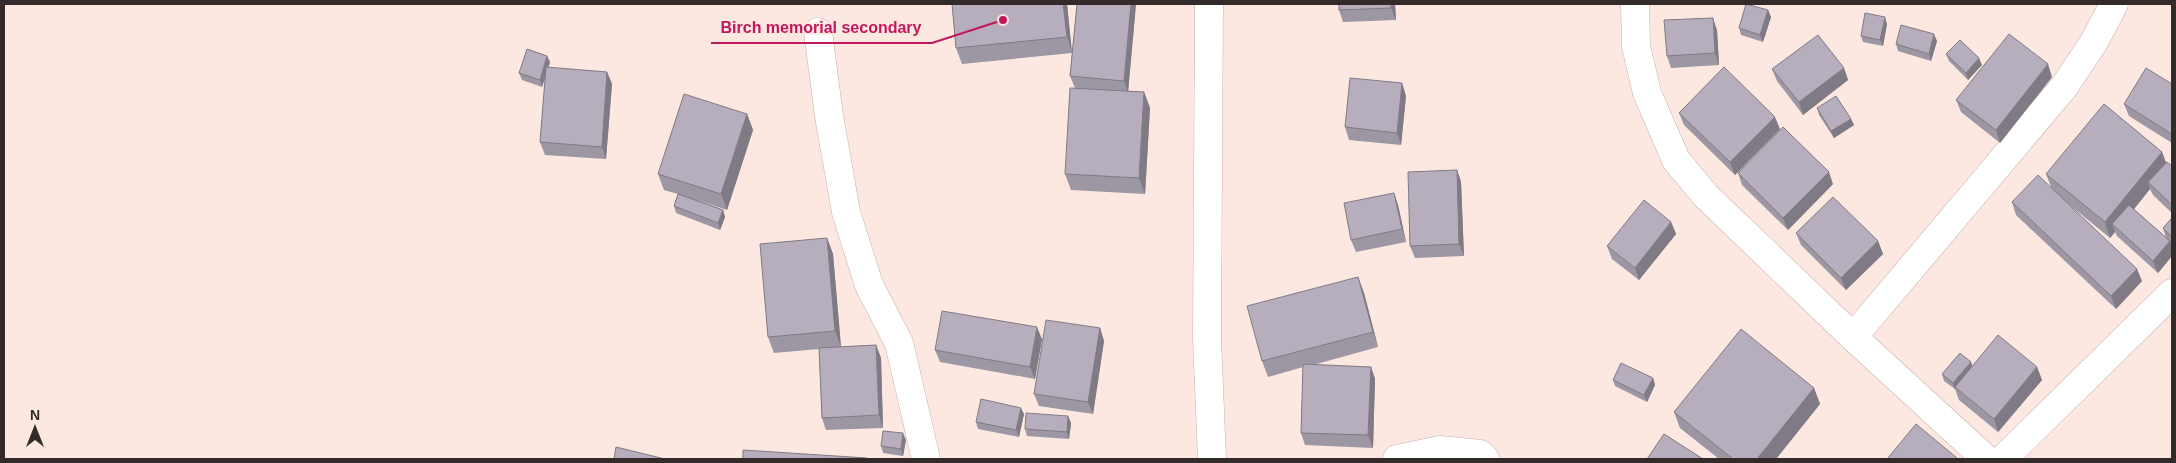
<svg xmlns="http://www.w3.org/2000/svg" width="2176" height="463" viewBox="0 0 2176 463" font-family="Helvetica,sans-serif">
<rect width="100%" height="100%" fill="#fce8e1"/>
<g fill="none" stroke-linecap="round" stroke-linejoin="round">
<g stroke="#c4b1aa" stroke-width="29">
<g id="minor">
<polyline points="1209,4 1207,338 1212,459"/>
<polyline points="1635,4 1636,46 1647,93 1676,160 1706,196 1853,337 1986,459"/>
<polyline points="818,32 829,116 846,212 869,285 899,343 926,459"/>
<polyline points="1853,337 2064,87 2094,42 2114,4"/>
<polyline points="1397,459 1440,450 1480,454 1485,459"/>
<polyline points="2003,459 2172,293"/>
</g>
</g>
<use href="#minor" stroke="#fff" stroke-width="28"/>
</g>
<g fill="#9d96a3">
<polygon points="952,4 1067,4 1072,53 1077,4 1136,4 1128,91 1144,92 1150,108 1145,194 1071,190 1065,174 1075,88 1070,76 1072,53 962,64 956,48"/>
<polygon points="1339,4 1395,4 1396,20 1343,22 1339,10"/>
<polygon points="1768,10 1771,17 1763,42 1741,35 1739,28"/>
<polygon points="1887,24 1883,46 1863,42 1861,36"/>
<polygon points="1717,30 1719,65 1671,68 1667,56"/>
<polygon points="1937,41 1931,61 1898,51 1896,44"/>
<polygon points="1946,54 1982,65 1968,80 1949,61"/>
<polygon points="547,56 550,62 548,68 607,72 612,84 606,159 545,155 540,142 545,78 542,87 522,80 519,73"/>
<polygon points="1844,68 1848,80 1803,115 1777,81 1772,69"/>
<polygon points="2052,77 2000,143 1961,112 1956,100"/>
<polygon points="1402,83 1406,96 1401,145 1349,140 1345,127"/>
<polygon points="2172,84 2172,143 2129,116 2124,104"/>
<polygon points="1817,108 1851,119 1854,125 1834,138 1819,115"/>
<polygon points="1679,113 1780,129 1735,175 1684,125"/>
<polygon points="747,114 753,130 727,210 694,199 723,210 725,217 720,230 676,213 674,206 678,194 664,190 658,174"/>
<polygon points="2162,152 2166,163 2172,166 2172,213 2153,195 2150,189 2134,209 2166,238 2163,228 2172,218 2172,245 2171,244 2172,247 2172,256 2158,273 2117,236 2115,232 2110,238 2065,201 2142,281 2116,309 2016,215 2012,202 2051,187 2046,174"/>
<polygon points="1457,170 1461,182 1464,256 1415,258 1410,246"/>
<polygon points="1738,173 1833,184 1788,230 1742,185"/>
<polygon points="1394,193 1398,205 1406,242 1356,252 1351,240"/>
<polygon points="1671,222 1676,234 1639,280 1612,259 1607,246"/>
<polygon points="1796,233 1878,241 1883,254 1846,290 1801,245"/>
<polygon points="827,238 833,254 841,347 876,345 881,358 883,428 826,430 822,418 819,349 774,353 768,337"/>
<polygon points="1358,277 1364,293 1378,347 1313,365 1371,367 1375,379 1373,448 1305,445 1301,433 1303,367 1268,377 1262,361"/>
<polygon points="1100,328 1104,341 1093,414 1039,406 1034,394"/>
<polygon points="1042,339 1035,379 940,362 935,350"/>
<polygon points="1971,362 1972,366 2037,367 2042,380 1998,432 1959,400 1955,389 1944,381 1942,374"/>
<polygon points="1653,378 1655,385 1647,402 1615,386 1613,380"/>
<polygon points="1814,388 1820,404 1776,459 1719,459 1680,428 1674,412"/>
<polygon points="1024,414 1019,437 978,429 976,422"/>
<polygon points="1068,416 1071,423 1069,439 1027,436 1025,429"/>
<polygon points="906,440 903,456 883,453 881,446"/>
</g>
<g fill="#807a84">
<polygon points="1063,4 1067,4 1072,53 1067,37"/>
<polygon points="1131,4 1136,4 1128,93 1124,81"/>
<polygon points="1391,4 1395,4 1396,20 1391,8"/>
<polygon points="1768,10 1771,17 1763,42 1760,35"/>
<polygon points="1885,17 1887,24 1883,46 1880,40"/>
<polygon points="1713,18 1717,30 1719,65 1715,53"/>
<polygon points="1934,34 1937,41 1931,61 1929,54"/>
<polygon points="547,56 550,62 542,87 540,80"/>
<polygon points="1979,58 1982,65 1968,80 1966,73"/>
<polygon points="2048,64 2052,77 2000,143 1996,130"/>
<polygon points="1844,68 1848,80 1803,115 1799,102"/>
<polygon points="607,72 612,84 606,159 602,147"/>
<polygon points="1402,83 1406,96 1401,145 1397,133"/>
<polygon points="1144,92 1150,108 1145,194 1139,178"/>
<polygon points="747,114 753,130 727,210 721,194"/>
<polygon points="1775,117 1780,129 1735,175 1730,162"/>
<polygon points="1851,119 1854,125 1834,138 1831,131"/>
<polygon points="2162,152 2168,168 2148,182 2150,189 2118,229 2112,224 2115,232 2110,238 2105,222"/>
<polygon points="1457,170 1461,182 1464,256 1459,244"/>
<polygon points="1829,172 1833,184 1788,230 1783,218"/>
<polygon points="1394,193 1398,205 1406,242 1402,229"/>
<polygon points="723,210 725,217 720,230 718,223"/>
<polygon points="1671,222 1676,234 1639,280 1635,268"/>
<polygon points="827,238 833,254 841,347 835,331"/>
<polygon points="1878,241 1883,254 1846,290 1841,278"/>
<polygon points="2170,241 2172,247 2172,256 2158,273 2153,261"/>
<polygon points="2137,269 2142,281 2116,309 2111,296"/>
<polygon points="1358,277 1364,293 1378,347 1373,332"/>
<polygon points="1037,327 1042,339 1035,379 1030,367"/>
<polygon points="1100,328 1104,341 1093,414 1088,402"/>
<polygon points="876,345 881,358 883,428 879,415"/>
<polygon points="1971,362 1973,369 1955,387 1955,390 1953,383"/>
<polygon points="1371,367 1375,379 1373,448 1368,435"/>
<polygon points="2037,367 2042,380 1998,432 1994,419"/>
<polygon points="1653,378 1655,385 1647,402 1644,395"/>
<polygon points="1814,388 1820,404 1776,459 1757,459"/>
<polygon points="1021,408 1024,414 1019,437 1016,430"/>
<polygon points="1068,416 1071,423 1069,439 1067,432"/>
<polygon points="903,433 906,440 903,456 901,449"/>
</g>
<g fill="#b7aebd" stroke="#807a84">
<polygon points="952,4 1063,4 1067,37 956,48"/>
<polygon points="1077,4 1131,4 1124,81 1070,76"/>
<polygon points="1339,4 1391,4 1391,8 1339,10"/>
<polygon points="1746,4 1768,10 1760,35 1739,28"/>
<polygon points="1865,13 1885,17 1880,40 1861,36"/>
<polygon points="1713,18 1715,53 1667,56 1664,20"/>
<polygon points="1901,25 1934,34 1929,54 1896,44"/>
<polygon points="2009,34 2048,64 1996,130 1956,100"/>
<polygon points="1818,35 1844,68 1799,102 1772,69"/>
<polygon points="1960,40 1979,58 1966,73 1946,54"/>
<polygon points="527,49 547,56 540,80 519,73"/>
<polygon points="546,67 607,72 602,147 540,142"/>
<polygon points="1724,67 1775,117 1730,162 1679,113"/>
<polygon points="2146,68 2172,84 2172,134 2124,104"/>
<polygon points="1350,78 1402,83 1397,133 1345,127"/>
<polygon points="1070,88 1144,92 1139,178 1065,174"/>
<polygon points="684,94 747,114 721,194 658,174"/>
<polygon points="1836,96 1851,119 1831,131 1817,108"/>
<polygon points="2104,104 2162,152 2105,222 2046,174"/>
<polygon points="1783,127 1829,172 1783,218 1738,173"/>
<polygon points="2167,162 2172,166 2172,205 2148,182"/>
<polygon points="1457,170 1459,244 1410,246 1408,172"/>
<polygon points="2038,175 2137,269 2111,296 2012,202"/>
<polygon points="1394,193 1402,229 1351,240 1344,203"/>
<polygon points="678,194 723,210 718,223 674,206"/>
<polygon points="1833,197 1878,241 1841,278 1796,233"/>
<polygon points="1644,200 1671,222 1635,268 1607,246"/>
<polygon points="2129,205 2170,241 2153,261 2112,224"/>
<polygon points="2172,218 2172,237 2163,228"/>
<polygon points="827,238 835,331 768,337 760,244"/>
<polygon points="1358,277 1373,332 1262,361 1247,306"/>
<polygon points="942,311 1037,327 1030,367 935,350"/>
<polygon points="1046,320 1100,328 1088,402 1034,394"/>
<polygon points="1741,329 1814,388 1757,459 1733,459 1674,412"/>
<polygon points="1998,335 2037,367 1994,419 1955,387"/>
<polygon points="876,345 879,415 822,418 819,348"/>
<polygon points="1960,353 1971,362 1953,383 1942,374"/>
<polygon points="1621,363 1653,378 1644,395 1613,380"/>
<polygon points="1303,364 1371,367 1368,435 1301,433"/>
<polygon points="981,399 1021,408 1016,430 976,422"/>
<polygon points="1026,413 1068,416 1067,432 1025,429"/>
<polygon points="1916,424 1957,458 1957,459 1887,459"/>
<polygon points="883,431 903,433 901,449 881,446"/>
<polygon points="1664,434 1703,459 1647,459"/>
<polygon points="616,447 665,459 614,459"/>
<polygon points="743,450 867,458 867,459 743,459"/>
</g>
<path fill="none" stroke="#c2185b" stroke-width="2" d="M1003 20L932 43H711"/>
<circle fill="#c2185b" stroke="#fce8e1" stroke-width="2" cx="1003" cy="20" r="5"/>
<g font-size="16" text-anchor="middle" font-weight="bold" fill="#c2185b" stroke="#fce8e1" stroke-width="4" stroke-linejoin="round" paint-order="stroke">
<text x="821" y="33">Birch memorial secondary</text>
</g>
<rect width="2176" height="463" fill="none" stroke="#332b29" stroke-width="10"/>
<g transform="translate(35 428)" stroke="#fce8e1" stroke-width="4" paint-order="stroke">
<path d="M0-4L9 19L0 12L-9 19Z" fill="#332b29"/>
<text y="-8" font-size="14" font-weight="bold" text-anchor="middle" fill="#332b29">N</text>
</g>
</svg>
